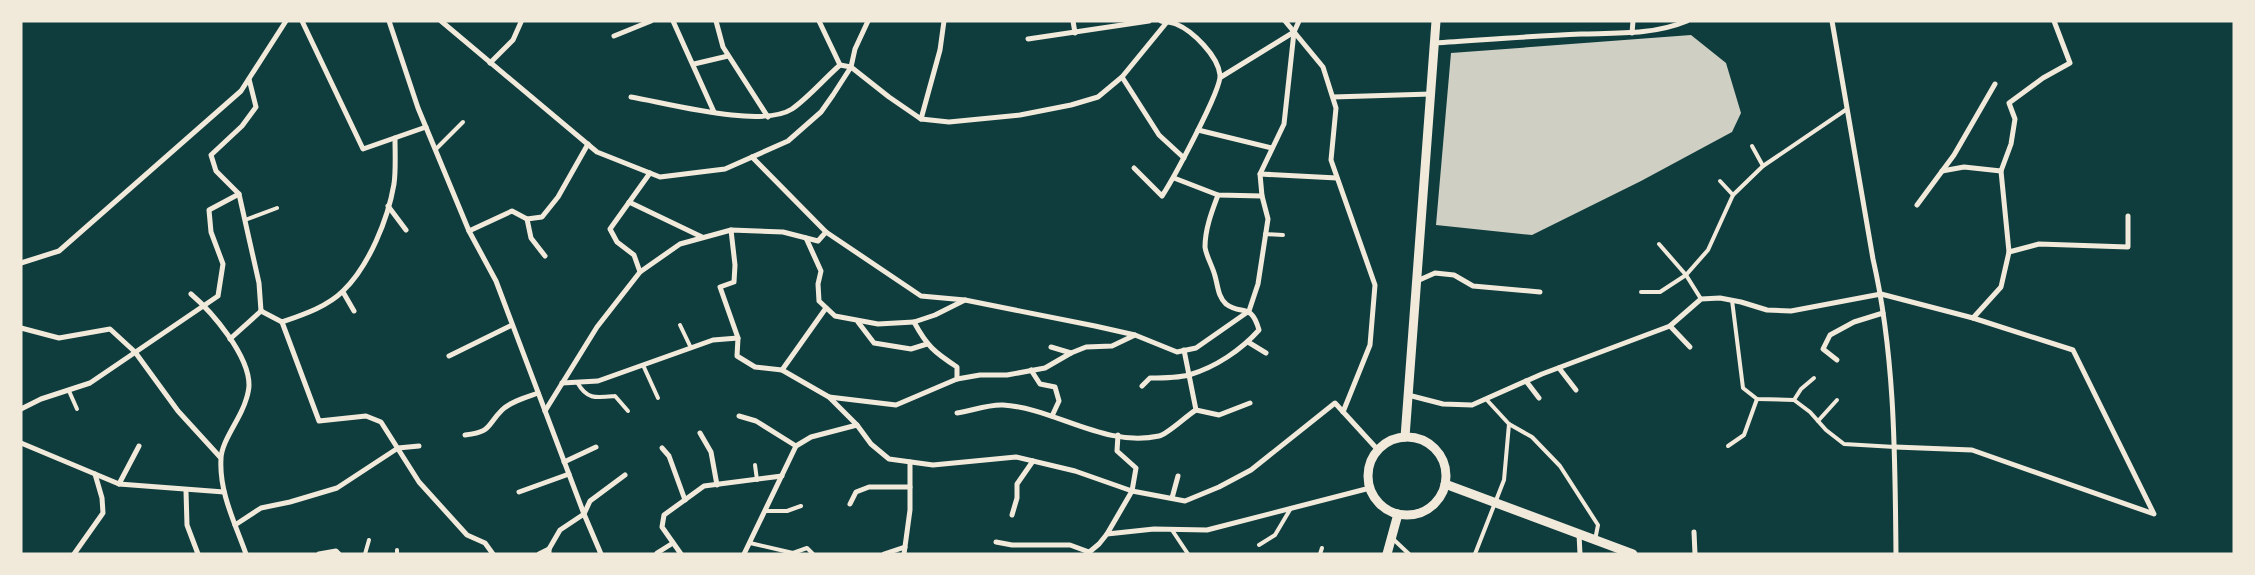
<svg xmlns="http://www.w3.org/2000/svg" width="2255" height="575" viewBox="0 0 2255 575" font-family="Helvetica,sans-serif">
<rect width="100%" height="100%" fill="#0f3d3e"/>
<polygon fill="#cfcfc3" points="1691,35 1726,63 1741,113 1732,132 1641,181 1532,235 1436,225 1451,53"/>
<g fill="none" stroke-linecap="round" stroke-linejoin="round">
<g stroke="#f1e9da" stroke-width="4">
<polyline points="1752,146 1763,166"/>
<polyline points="436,149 463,122"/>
<polyline points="1720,181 1733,195"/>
<polyline points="245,220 277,208"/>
<polyline points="1265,234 1283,235"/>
<polyline points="1659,244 1686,275 1701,299"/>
<polyline points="1641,292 1660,292 1686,275 1708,250 1733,195 1763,166 1847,109"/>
<polyline points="1732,300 1743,388 1757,399 1794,400 1810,412 1826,430 1844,444 1895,447"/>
<polyline points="680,325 691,348"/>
<polyline points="643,365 658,398"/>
<path d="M577 382C587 400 596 398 615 396L628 411"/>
<polyline points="69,391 77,409"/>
<polyline points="1486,399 1509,424 1532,437 1560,466 1598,525 1595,540"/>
<polyline points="1794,400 1801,389 1814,378"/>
<polyline points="1818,421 1837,400"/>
<polyline points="1728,446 1744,435 1757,399"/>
<polyline points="755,465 757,480"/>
<polyline points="765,511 787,511 801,506"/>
<polyline points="1172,530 1188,554"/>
<polyline points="1392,538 1409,554"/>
<polyline points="750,543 793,553 807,548 813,554"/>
<polyline points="1259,545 1275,535 1291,508"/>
<polyline points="397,550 397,554"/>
<polyline points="365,554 369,540"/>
<polyline points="1320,554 1322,548"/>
<polyline points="1475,554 1504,480 1509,424"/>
</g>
<g stroke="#f1e9da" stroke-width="5">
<polyline points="302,21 363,149 426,127"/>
<polyline points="389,21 418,108 469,231 496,281 584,514 601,554"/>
<polyline points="441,21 597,152 660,177 725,169 788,141 821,112 833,95 851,67 855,49 868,21"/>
<polyline points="673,21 714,112"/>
<polyline points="716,21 723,47 768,117"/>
<polyline points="819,21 840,65"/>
<polyline points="1073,21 1075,33"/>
<polyline points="1285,21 1323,67 1336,108 1331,160 1375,285 1370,345 1343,412"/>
<path d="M1832 21 1873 259C1895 355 1895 455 1896 554"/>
<polyline points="1632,33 1633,21"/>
<polyline points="614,36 651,21"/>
<polyline points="1028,39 1149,21"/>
<path d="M1434 43C1483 40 1532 36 1581 34 1617 33 1653 35 1687 21"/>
<polyline points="490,63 513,40 521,22"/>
<polyline points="694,64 728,56"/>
<polyline points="1122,77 1159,135 1184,158"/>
<polyline points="1221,77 1294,32"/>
<polyline points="249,79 256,107 242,126 211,155 216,171 239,194 259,283 261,311"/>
<path d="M631 97C667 103 761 129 792 109 809 97 824 79 840 65L851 67 889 97 921 119 949 122 1020 115 1071 105 1098 97 1122 77 1167 22"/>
<polyline points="1333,97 1431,94"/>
<polyline points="921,119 940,50 944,21"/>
<polyline points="1198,130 1272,148"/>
<path d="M1134 168 1162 196C1172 181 1222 89 1220 75 1218 56 1193 31 1176 24 1172 22 1166 22 1161 21"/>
<polyline points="1942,171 1964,167 2001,171 2011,144 2015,119 2009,103 2043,78 2070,63 2054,21"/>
<polyline points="2001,171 2009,252 2039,244 2128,247 2128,216"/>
<polyline points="1260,174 1337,178"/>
<polyline points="1174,178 1218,195 1262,196"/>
<polyline points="629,202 702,237"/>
<polyline points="1917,205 1954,155 1995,84"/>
<polyline points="388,206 406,230"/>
<polyline points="527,219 531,238 545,256"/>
<polyline points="731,230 735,265 734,282 720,287 738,338 737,356 755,367 782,370 829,397 857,425 871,444 889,459 933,465 1016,457 1075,471 1132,491 1185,501 1219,487 1251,470 1335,403 1378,450"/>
<polyline points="469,231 512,211 527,219 542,217 558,197 588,144"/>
<polyline points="826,232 921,296 965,300 1095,326 1135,335 1177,352 1196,348 1249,311 1258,284 1268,219 1262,196 1260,174 1284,124 1294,32 1299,21"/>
<polyline points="806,238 821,271 818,284 819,301 835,316 878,324 914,322 935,315 965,300"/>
<polyline points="21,263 59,251 241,91 286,21"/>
<polyline points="640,272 634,255 617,242 610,229 650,173"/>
<polyline points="1417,281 1435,273 1454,275 1473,286 1540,292"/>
<polyline points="343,292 354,311"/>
<path d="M191 294C212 312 249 355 249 385 249 392 245 404 242 410 236 424 221 444 221 459 219 492 235 523 246 554"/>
<path d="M261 311 282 322C302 315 327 307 343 291 369 266 388 219 394 184 396 170 395 153 395 138"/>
<polyline points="282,322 319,421 366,416 381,422 419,482 467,535 485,543 493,554"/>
<polyline points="858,322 874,343 911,349 927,344"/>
<path d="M914 322C927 346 934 352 957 367V379"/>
<polyline points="1670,326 1690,347"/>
<polyline points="21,328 59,338 110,329 135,352 178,411 220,457"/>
<polyline points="230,339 261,311"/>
<polyline points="1248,342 1266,353"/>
<polyline points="1051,347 1071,353"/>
<polyline points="1184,350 1196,410"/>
<polyline points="449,356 512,325"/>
<polyline points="1837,360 1823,349 1830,335 1854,322 1883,313"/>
<polyline points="1559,368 1576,390"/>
<polyline points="782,370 826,308"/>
<polyline points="1031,370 1040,384 1055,387 1059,401 1052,416"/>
<polyline points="1526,381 1539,398"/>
<polyline points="562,383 598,381 713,340 738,338"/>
<path d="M1142 386 1150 378C1163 378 1177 378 1189 375 1216 367 1241 350 1259 330 1251 302 1242 316 1226 304 1218 297 1218 286 1215 276 1213 267 1206 256 1205 247 1205 229 1212 211 1218 195"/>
<polyline points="1408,395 1443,404 1472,405 1542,374 1670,326 1701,299 1720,298 1741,302 1767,310 1791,311 1881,294 1973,318 2001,287 2009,252"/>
<polyline points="829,397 896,405 957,379 980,375 1007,375 1045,368 1071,353 1086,347 1112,346 1135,335"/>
<polyline points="21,409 41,399 90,383 218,296 223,264 211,232 209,210 239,194"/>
<polyline points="545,411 597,327 640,272 680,244 731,230 783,232 818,241 826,232 752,157"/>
<path d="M957 413C971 411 989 404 1003 405 1055 408 1104 448 1159 436 1168 434 1186 416 1196 410L1219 415 1250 403"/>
<polyline points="739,416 756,421 796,446"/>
<polyline points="700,433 711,452 717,485"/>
<path d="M465 435C492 432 486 426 502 410 511 401 527 397 538 393"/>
<polyline points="21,443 119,484 224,492"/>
<polyline points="1895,447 1972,450 2154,514 2073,350 1973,318"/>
<polyline points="662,448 669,456 685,500"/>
<polyline points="564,462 596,447"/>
<polyline points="119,484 139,446"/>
<polyline points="186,491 187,525 198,554"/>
<polyline points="519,492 569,474"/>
<polyline points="1172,498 1178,476"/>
<polyline points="850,504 856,492 869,487 910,487"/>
<polyline points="1012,515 1017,498 1017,484 1033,461"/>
<polyline points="235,525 261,508 290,502 337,488 398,448 419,446"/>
<polyline points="1694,532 1695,554"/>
<polyline points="1107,534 1132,491 1136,468 1117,451 1118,435"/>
<polyline points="1579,534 1580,554"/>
<polyline points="996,542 1012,545 1070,545 1089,552"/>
<polyline points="657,553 673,543"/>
<polyline points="74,554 103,513 102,498 95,474"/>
<polyline points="319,554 336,551 339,554"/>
<polyline points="539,554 549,549"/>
<polyline points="549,554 549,549 560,530 584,514 590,501 625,475"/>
<polyline points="681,554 662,527 664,515 704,486 782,476"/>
<polyline points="744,554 796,446 811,437 857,425"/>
<polyline points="884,554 905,547"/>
<polyline points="904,554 910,510 910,462"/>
<polyline points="1087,554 1099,544 1107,534 1154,529 1207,530 1370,488"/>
</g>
<g stroke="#f1e9da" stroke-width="9">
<polyline points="1405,437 1436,21"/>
<circle cx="1407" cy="476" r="39"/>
<polyline points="1445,484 1633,554"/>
<polyline points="1387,554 1398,514"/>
</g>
</g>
<rect width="2255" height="575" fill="none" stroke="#f1e9da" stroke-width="45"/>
</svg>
